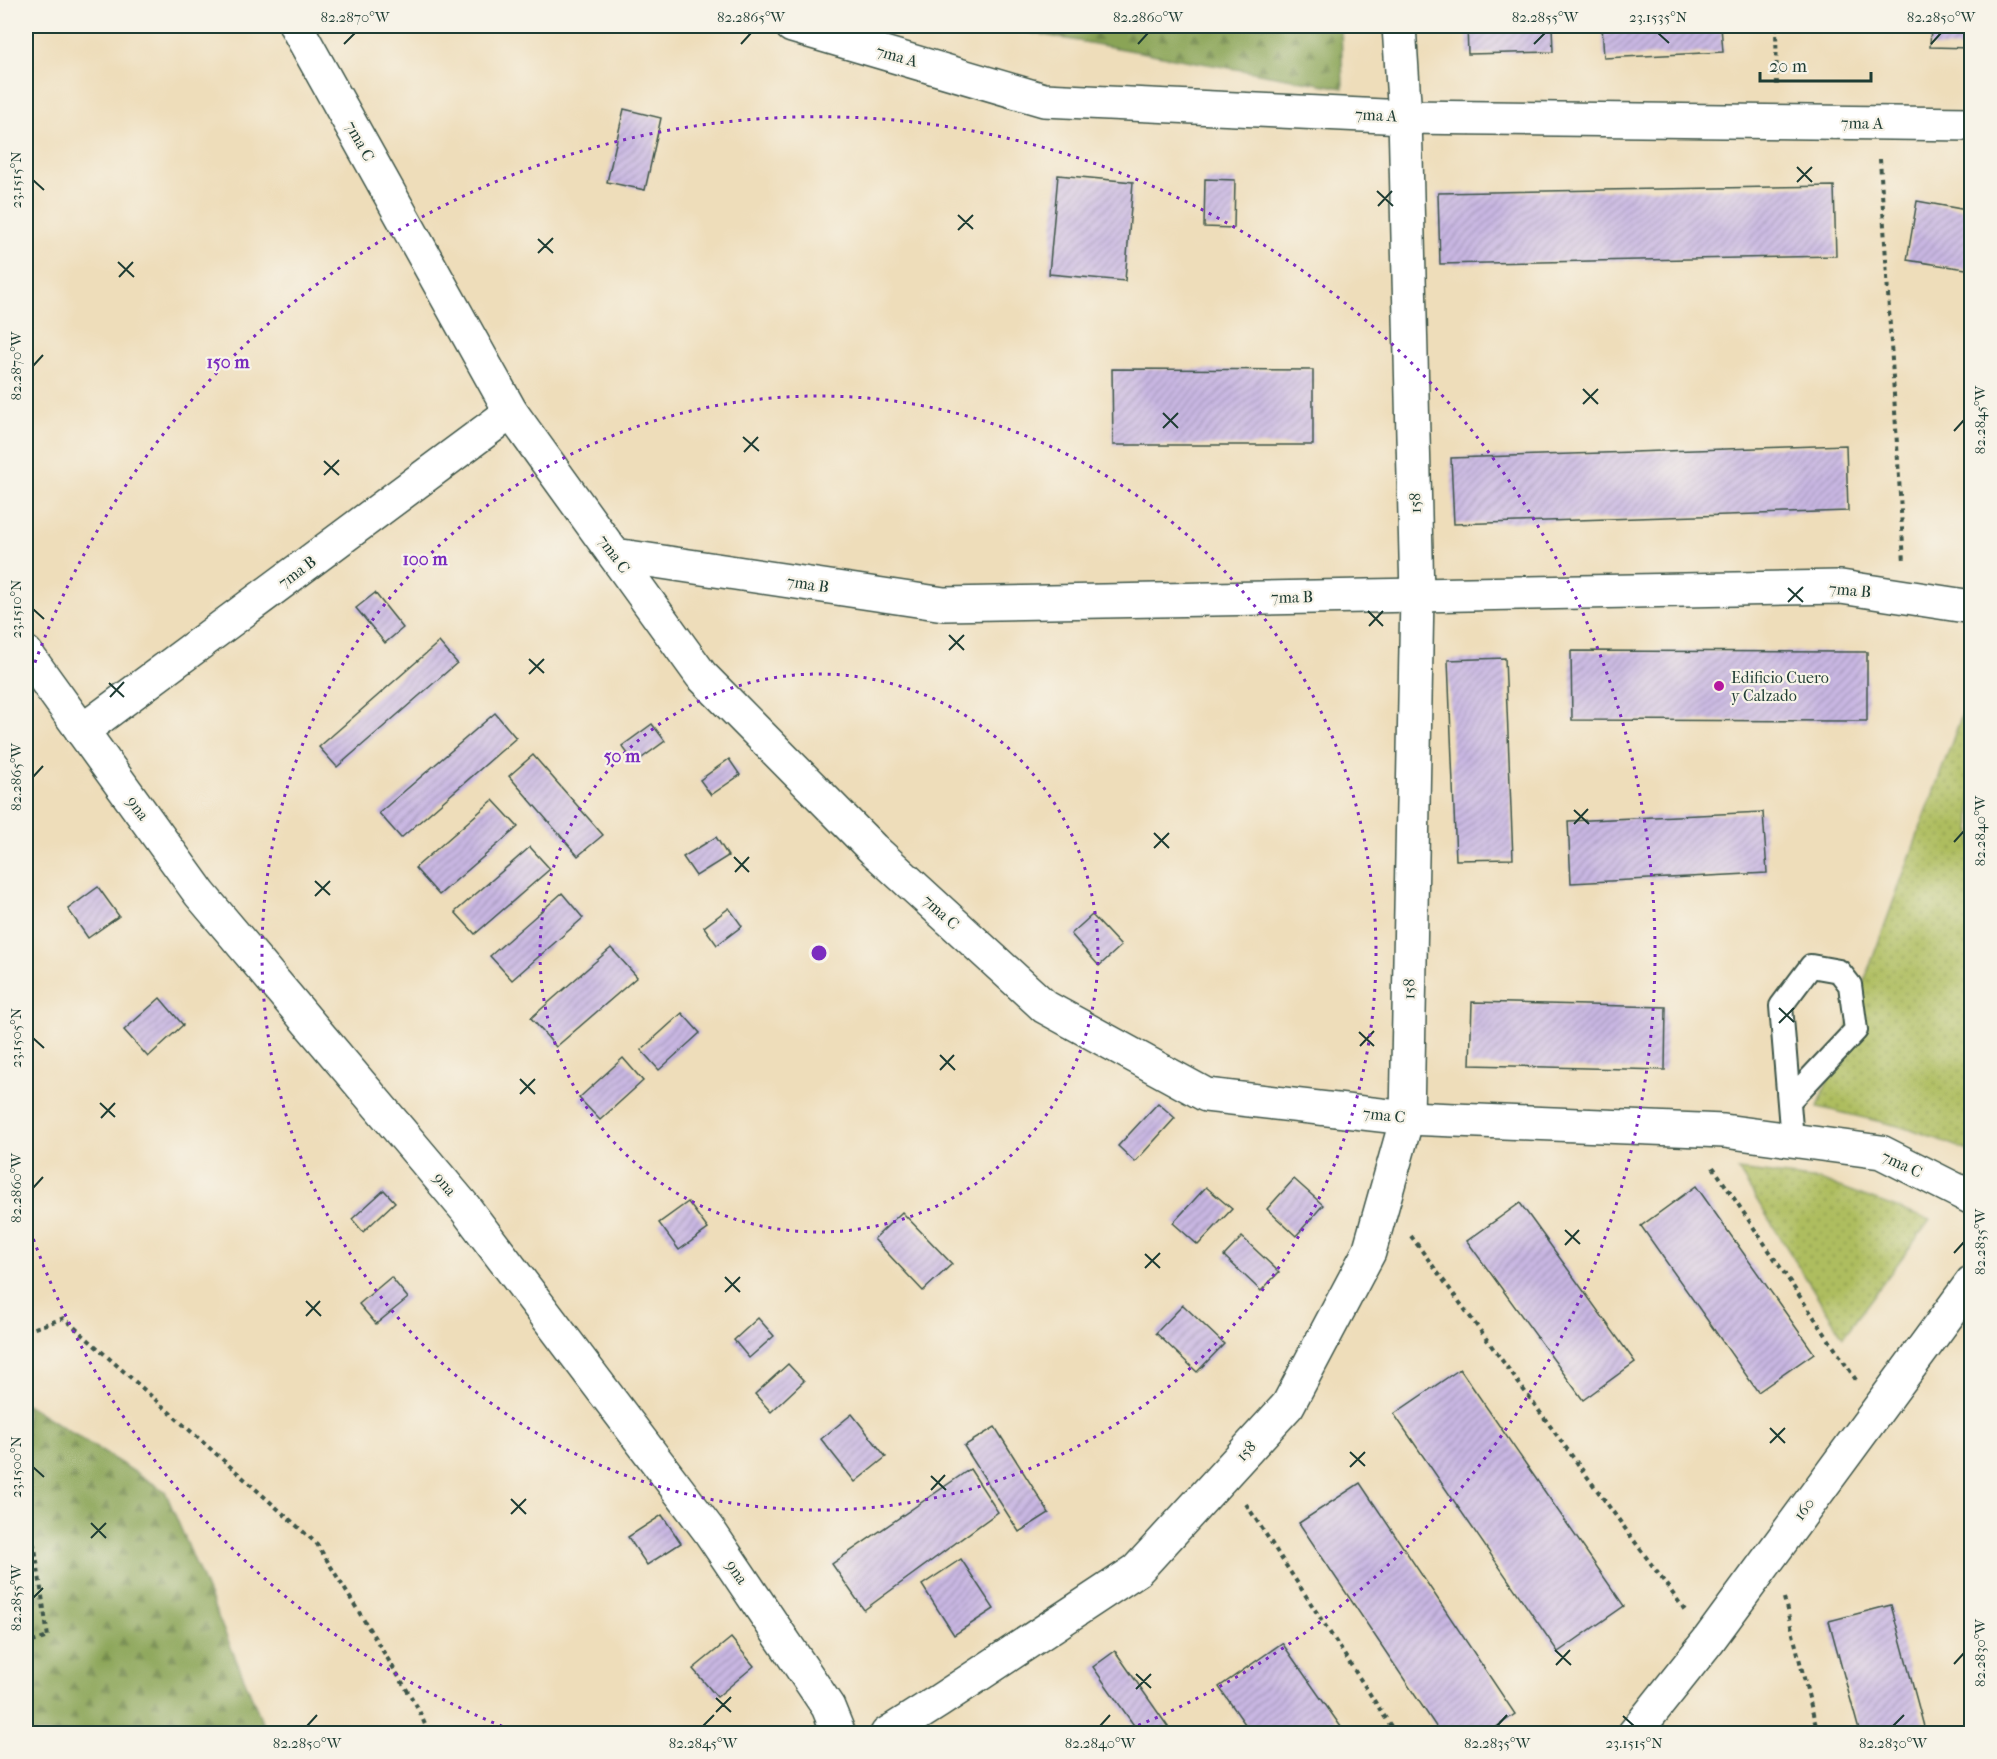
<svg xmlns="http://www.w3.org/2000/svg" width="1997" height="1759" viewBox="0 0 1997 1759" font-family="'IM FELL French Canon',serif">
<defs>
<pattern id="grass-dots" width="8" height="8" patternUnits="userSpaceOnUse" patternTransform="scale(1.5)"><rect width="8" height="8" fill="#aebd5f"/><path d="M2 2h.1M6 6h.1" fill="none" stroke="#8d9b4f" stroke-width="1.8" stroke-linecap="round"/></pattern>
<pattern id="forest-firs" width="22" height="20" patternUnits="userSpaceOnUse" patternTransform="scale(1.5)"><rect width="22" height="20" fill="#8aa456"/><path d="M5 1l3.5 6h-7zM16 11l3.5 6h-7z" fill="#708748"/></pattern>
<pattern id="building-hatch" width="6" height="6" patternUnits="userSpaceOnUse" patternTransform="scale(1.5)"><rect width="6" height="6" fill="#c9b7e3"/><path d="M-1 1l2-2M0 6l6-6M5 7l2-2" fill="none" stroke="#a396b9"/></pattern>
</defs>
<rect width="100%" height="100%" fill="#f7f3e8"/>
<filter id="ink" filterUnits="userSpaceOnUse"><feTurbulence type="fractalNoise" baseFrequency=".0167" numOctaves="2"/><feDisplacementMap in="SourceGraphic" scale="12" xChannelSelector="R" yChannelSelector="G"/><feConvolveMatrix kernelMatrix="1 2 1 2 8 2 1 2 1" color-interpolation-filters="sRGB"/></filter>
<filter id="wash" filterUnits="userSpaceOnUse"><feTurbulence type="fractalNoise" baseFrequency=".008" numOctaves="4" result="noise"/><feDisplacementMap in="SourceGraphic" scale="24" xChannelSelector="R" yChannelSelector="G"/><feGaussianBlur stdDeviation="1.35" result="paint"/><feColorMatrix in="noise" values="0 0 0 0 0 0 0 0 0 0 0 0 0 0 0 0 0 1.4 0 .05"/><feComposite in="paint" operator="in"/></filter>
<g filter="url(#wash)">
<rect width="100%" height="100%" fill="#eeddba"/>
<g fill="url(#grass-dots)" stroke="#667d4a" stroke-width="1.5">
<polygon points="1971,690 1971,1152 1911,1129 1818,1107"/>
<polygon points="1738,1170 1820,1180 1930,1220 1843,1337"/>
</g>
<g fill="url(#forest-firs)" stroke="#547045" stroke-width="1.5">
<polygon points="993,26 1341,26 1343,88"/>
<polygon points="26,1404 165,1491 267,1733 26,1733"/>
</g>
<g id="blocks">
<g fill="url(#building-hatch)">
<polygon points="1467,26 1552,26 1553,52 1468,54"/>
<polygon points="1602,26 1721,26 1723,52 1604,58"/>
<polygon points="1931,26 1972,26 1972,48 1930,47"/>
<polygon points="624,109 661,118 645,190 607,182"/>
<polygon points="1058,175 1133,182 1125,281 1049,274"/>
<polygon points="1205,179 1235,180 1234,228 1204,227"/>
<polygon points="1834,186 1836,256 1440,264 1438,193"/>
<polygon points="1917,201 1972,211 1972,270 1907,260"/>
<polygon points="1112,369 1313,370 1313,445 1113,445"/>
<polygon points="1846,445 1848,511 1454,524 1451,458"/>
<polygon points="375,593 403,628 385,643 356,608"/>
<polygon points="439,642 457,663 337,767 319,747"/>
<polygon points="1571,651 1867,652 1867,721 1572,720"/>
<polygon points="1505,658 1513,859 1456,860 1448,660"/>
<polygon points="495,713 516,738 401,838 379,813"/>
<polygon points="652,724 665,741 635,763 622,746"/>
<polygon points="533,755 603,835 578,856 509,776"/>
<polygon points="729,759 740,775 711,795 700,780"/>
<polygon points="493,800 518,827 439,895 415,868"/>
<polygon points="1763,812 1767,873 1571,883 1568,821"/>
<polygon points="716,837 728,856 696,876 683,857"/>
<polygon points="530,847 550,869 475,934 455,912"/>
<polygon points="98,887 119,916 88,938 68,909"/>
<polygon points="562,893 583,918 512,980 490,956"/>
<polygon points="729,908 742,926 717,945 704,927"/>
<polygon points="1092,915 1121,946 1099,966 1071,934"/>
<polygon points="611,948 637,977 556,1047 531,1018"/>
<polygon points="160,998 183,1025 148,1057 124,1030"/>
<polygon points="1472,1002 1666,1007 1665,1070 1470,1065"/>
<polygon points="682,1013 700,1033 659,1070 641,1050"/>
<polygon points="623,1058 643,1081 600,1120 579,1098"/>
<polygon points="1158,1103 1175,1118 1135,1162 1118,1146"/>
<polygon points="1294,1179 1323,1205 1296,1236 1267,1209"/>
<polygon points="1696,1186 1814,1353 1758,1392 1641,1226"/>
<polygon points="1206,1187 1232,1209 1198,1245 1173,1223"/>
<polygon points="384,1190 395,1202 363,1232 352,1219"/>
<polygon points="688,1202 708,1229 679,1250 659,1223"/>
<polygon points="1520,1203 1635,1362 1583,1400 1467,1241"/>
<polygon points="902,1212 952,1264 923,1291 874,1239"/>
<polygon points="1242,1237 1279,1272 1261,1291 1224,1256"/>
<polygon points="391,1277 408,1298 376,1324 359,1304"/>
<polygon points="1183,1305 1224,1344 1197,1372 1156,1333"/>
<polygon points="758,1318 774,1336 749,1358 734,1340"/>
<polygon points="788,1364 804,1381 771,1412 755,1394"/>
<polygon points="1460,1369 1624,1606 1558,1652 1394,1414"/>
<polygon points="852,1414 886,1457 855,1482 821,1439"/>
<polygon points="995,1427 1049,1513 1019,1532 964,1446"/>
<polygon points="970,1469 998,1512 864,1610 832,1564"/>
<polygon points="1360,1483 1515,1714 1486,1734 1441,1734 1299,1523"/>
<polygon points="662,1515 681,1543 647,1565 628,1537"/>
<polygon points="961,1559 994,1609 954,1635 922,1585"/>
<polygon points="1891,1605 1926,1734 1860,1734 1829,1621"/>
<polygon points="731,1638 754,1666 717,1697 693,1669"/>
<polygon points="1282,1643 1346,1734 1252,1734 1219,1687"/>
<polygon points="1115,1651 1173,1734 1140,1734 1093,1667"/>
</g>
</g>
</g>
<g filter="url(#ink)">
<use href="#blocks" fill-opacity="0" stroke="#3e5548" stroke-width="1.5"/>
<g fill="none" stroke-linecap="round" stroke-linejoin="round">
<g stroke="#3e5548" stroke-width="26">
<polyline id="lane" points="1789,1101 1856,1030 1850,985 1839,971 1811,966 1781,1006 1792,1140"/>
</g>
<g stroke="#3e5548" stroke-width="36">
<g id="street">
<polyline points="296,26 511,412 701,675 873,849 1045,1007 1206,1095 1407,1118 1724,1131 1881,1152 1972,1198"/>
<polyline points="792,26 1044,100 1405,117 1972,124"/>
<polyline points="615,555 944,604 1841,587 1972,607"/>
<polyline points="26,653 200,894 465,1208 710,1532 828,1707 839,1734"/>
<polyline points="82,731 511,412"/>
<polyline points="887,1734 939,1701 1137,1570 1288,1405 1369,1252 1407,1118 1417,595 1405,117 1399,26"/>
<polyline points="1634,1734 1708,1641 1972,1282"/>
</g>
</g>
<g stroke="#3e5548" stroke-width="4" stroke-dasharray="4.5 4.5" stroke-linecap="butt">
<polyline points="1776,26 1777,88"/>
<polyline points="1880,159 1904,562"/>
<polyline points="1713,1167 1856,1380"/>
<polyline points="1411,1236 1687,1613"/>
<polyline points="26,1331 64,1318 317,1544 418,1708 429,1734"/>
<polyline points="1246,1504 1396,1734"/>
<polyline points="26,1526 35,1548 48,1637 26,1644"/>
<polyline points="1784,1598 1818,1734"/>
</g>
<use href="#lane" stroke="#fff" stroke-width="22"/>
<use href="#street" stroke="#fff" stroke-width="33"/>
</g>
</g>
<path fill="none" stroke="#1f3d34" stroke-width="2" d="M1658 33 1669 43M344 44 355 33M741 44 751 33M1138 44 1148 33M1534 44 1545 33M1931 44 1941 33M1797 167 1812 182M33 180 44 190M1797 182 1812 167M1377 191 1393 206M1378 206 1392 191M958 215 973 229M958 230 973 215M538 239 553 253M538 253 553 238M118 262 134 277M119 277 133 262M33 366 43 355M1583 389 1598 404M1583 404 1598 389M1163 413 1178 428M1163 428 1178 413M1954 431 1964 420M743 437 759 451M744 452 758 437M324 461 339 475M324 475 339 460M1788 588 1803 602M1788 602 1803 587M33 609 44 619M1368 611 1383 626M1369 626 1383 611M949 635 964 650M949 650 964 635M529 659 544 673M529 674 544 659M109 683 124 697M110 697 124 682M33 777 43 766M1574 810 1589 824M1574 824 1588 809M1154 833 1169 848M1954 842 1964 831M1154 848 1169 833M734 857 749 872M735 872 749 857M315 881 330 895M315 896 330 881M1779 1008 1794 1022M1779 1023 1794 1008M1359 1032 1374 1046M33 1038 44 1048M1360 1046 1374 1031M940 1055 955 1070M940 1070 954 1055M520 1079 535 1094M520 1094 535 1079M100 1103 115 1117M101 1118 115 1103M33 1188 43 1177M1565 1230 1580 1244M1565 1245 1579 1230M1954 1253 1964 1242M1145 1254 1160 1268M1145 1268 1160 1253M725 1277 740 1292M725 1292 740 1277M306 1301 321 1316M306 1316 320 1301M1770 1428 1785 1443M1770 1443 1785 1428M1350 1452 1365 1466M33 1467 44 1477M1350 1467 1365 1452M931 1476 946 1490M931 1490 945 1475M511 1499 526 1514M511 1514 526 1499M91 1523 106 1538M91 1538 106 1523M33 1598 43 1588M1555 1650 1571 1665M1954 1664 1964 1653M1556 1665 1570 1650M1136 1674 1151 1688M1136 1689 1151 1674M716 1698 731 1712M716 1712 731 1697M1623 1716 1634 1726M307 1726 317 1715M703 1726 714 1715M1100 1726 1110 1715M1497 1726 1507 1715M1893 1726 1904 1715"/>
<g fill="none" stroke="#7b2cbf" stroke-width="3" stroke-dasharray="3 6">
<circle cx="819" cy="953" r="279"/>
<circle cx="819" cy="953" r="557"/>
<path d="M519 1733A836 836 0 0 1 26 1218M26 688A836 836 0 1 1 1119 1733"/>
</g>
<circle fill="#b5179e" stroke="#f7f3e8" stroke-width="2" cx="1719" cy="686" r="6"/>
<g text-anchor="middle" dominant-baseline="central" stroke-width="4.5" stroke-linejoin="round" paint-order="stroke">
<g font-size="16" fill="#1f3d34" stroke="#f7f3e8">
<text transform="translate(897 56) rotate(16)">7ma A</text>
<text transform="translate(1376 115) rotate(3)">7ma A</text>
<text transform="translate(1862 123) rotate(1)">7ma A</text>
<text transform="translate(360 141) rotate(61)">7ma C</text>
<text transform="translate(1415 503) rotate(-91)">158</text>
<text transform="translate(614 554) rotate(54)">7ma C</text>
<text transform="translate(297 572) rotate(-37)">7ma B</text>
<text transform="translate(808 584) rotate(9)">7ma B</text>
<text transform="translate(1850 590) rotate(5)">7ma B</text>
<text transform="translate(1292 597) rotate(-1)">7ma B</text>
<text transform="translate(138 808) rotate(54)">9na</text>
<text transform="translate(941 912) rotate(42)">7ma C</text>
<text transform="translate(1409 989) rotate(-89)">158</text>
<text transform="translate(1384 1115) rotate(6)">7ma C</text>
<text transform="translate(1902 1164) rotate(25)">7ma C</text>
<text transform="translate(445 1184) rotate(50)">9na</text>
<text transform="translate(1246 1451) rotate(-47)">158</text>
<text transform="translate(1804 1509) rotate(-53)">160</text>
<text transform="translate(737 1572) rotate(56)">9na</text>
</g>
<g font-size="16" fill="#1f3d34" stroke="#f7f3e8" text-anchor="start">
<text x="1731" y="677">Edificio Cuero<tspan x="1731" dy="18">y Calzado</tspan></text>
</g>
</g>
<circle cx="819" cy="953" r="9" fill="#7b2cbf" stroke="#f7f3e8" stroke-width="3"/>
<g font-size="18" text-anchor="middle" font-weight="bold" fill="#7b2cbf" stroke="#f7f3e8" stroke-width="4.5" stroke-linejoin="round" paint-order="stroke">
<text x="228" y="368">150 m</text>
<text x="425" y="565">100 m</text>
<text x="622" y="762">50 m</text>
</g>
<rect width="1997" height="1759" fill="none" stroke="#f7f3e8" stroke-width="66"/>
<path d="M1760 72v9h111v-9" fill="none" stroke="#1f3d34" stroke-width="3"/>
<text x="1769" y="72" font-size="18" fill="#1f3d34" stroke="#f7f3e8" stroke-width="4.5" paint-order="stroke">20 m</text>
<rect x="33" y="33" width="1931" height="1693" fill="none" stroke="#1f3d34" stroke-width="2"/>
<g font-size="15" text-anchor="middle" fill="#1f3d34">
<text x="355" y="22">82.2870°W</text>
<text x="751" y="22">82.2865°W</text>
<text x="1148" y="22">82.2860°W</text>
<text x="1545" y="22">82.2855°W</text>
<text x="1658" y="22">23.1535°N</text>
<text x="1941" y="22">82.2850°W</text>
<text transform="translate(16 180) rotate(-90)" y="5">23.1515°N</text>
<text transform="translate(16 366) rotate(-90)" y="5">82.2870°W</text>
<text transform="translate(1980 420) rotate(-90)" y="5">82.2845°W</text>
<text transform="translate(16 609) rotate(-90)" y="5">23.1510°N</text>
<text transform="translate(16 777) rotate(-90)" y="5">82.2865°W</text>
<text transform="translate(1980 831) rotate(-90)" y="5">82.2840°W</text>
<text transform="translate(16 1038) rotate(-90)" y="5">23.1505°N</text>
<text transform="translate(16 1188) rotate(-90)" y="5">82.2860°W</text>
<text transform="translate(1980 1242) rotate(-90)" y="5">82.2835°W</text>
<text transform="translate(16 1467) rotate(-90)" y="5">23.1500°N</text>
<text transform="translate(16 1598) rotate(-90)" y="5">82.2855°W</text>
<text transform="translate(1980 1653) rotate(-90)" y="5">82.2830°W</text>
<text x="307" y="1748">82.2850°W</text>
<text x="703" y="1748">82.2845°W</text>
<text x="1100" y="1748">82.2840°W</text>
<text x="1497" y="1748">82.2835°W</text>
<text x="1634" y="1748">23.1515°N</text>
<text x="1893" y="1748">82.2830°W</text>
</g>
</svg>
